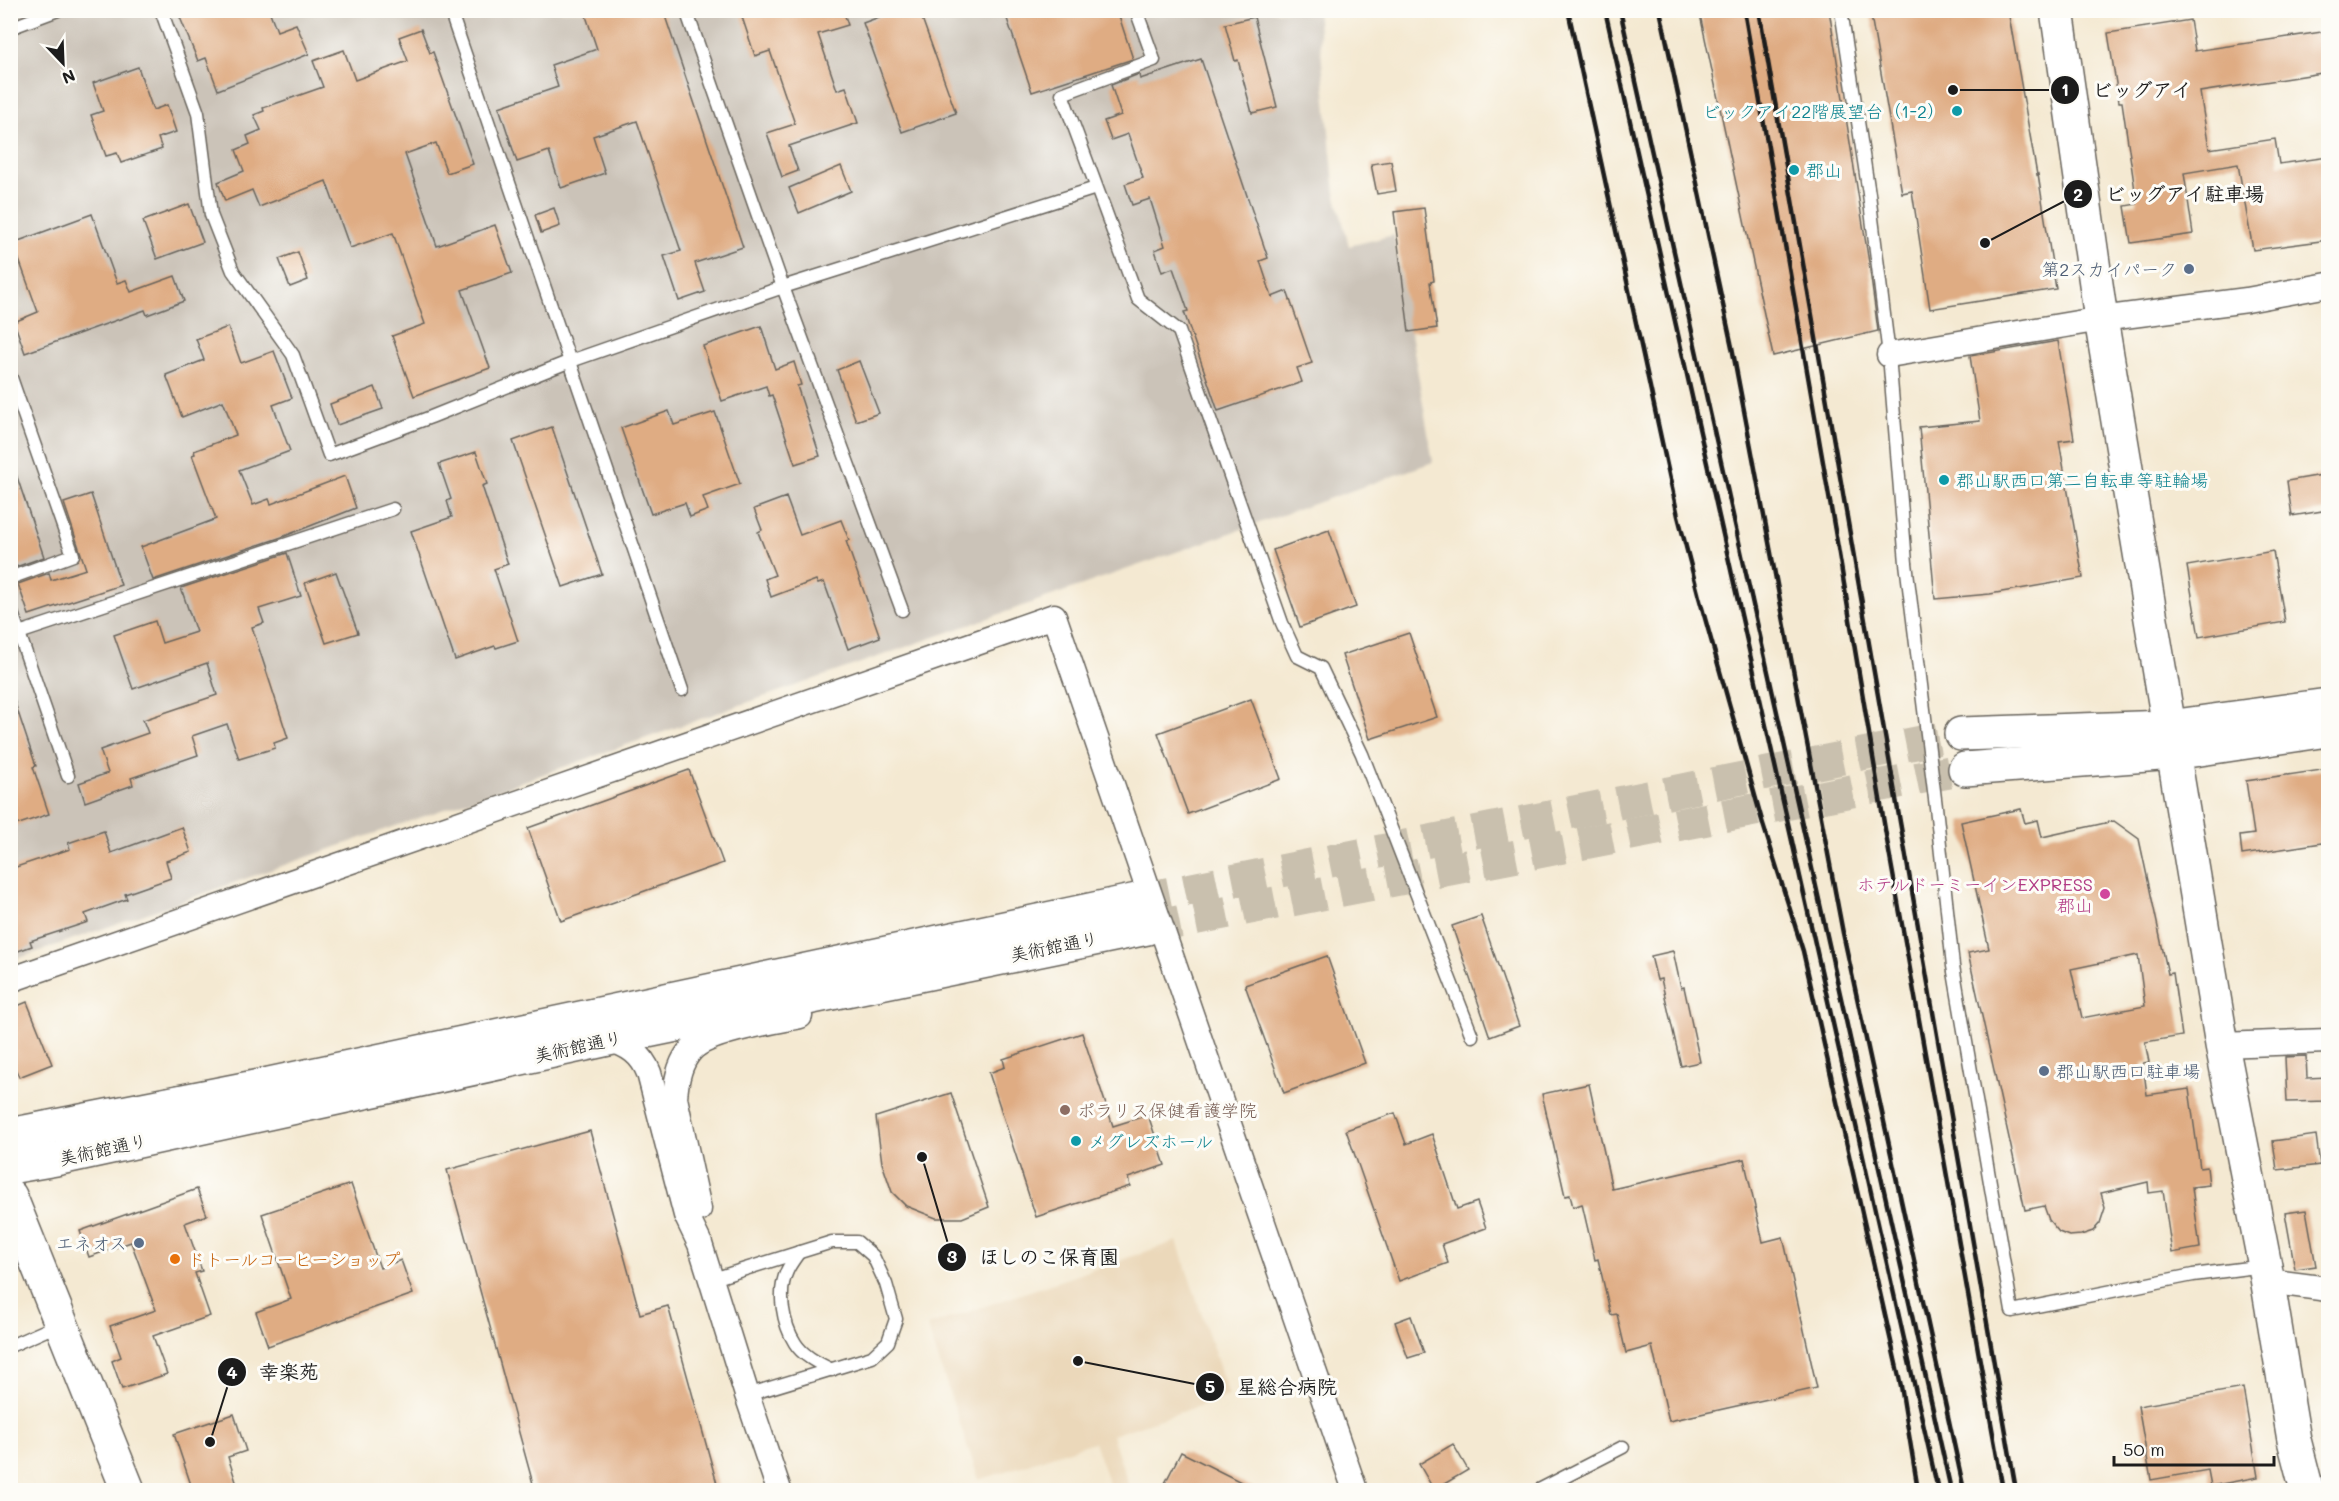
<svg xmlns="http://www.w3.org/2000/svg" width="2339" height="1501" viewBox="0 0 2339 1501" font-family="Mali,'Klee One',sans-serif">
<rect width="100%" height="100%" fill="#fdfcf7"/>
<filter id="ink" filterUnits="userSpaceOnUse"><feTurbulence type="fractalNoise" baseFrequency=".0167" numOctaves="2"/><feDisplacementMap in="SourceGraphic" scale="12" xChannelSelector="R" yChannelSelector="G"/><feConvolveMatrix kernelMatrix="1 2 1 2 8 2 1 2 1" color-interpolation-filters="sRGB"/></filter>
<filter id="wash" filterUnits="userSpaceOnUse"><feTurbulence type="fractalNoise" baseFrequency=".008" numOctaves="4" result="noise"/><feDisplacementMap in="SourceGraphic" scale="24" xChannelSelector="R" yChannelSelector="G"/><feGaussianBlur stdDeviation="1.35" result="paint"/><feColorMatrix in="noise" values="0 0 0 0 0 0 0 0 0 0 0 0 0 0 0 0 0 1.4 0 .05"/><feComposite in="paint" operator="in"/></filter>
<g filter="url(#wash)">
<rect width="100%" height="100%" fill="#f4e9d2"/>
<polygon fill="#ebd8ba" points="1177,1241 1229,1396 1112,1435 1130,1490 1111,1490 1094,1442 979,1480 927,1326"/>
<polygon fill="#cbc3b8" points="10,11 1317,11 1335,193 1349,246 1394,235 1433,462 11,961"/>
<g id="blocks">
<g fill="#dfac83" fill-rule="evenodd">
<polygon points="191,10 269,10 277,31 296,24 309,54 218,90 206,58 198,61 179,15"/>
<polygon points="584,10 663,10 743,247 695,263 705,292 679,301 664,256 681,251 637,121 593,136 605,173 561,188 549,151 517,162 499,107 558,87 551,65 597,49"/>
<polygon points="750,10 843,10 848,25 818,34 837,90 846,87 858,123 789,146 798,171 782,177 767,133 795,124 770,51 755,56 741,14"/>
<polygon points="898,10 919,10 956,113 902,132 863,23"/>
<polygon points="1004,10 1117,10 1133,59 1032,92"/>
<polygon points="1699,10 1829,10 1869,263 1878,331 1773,356"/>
<polygon points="1870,10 2008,10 2037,175 2038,174 2056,289 1930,309 1912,191 1902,193"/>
<polygon points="1254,17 1277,107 1252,113 1238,60 1235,61 1225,24"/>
<polygon points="2190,20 2195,51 2328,31 2328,72 2200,92 2209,149 2275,139 2279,164 2328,157 2328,240 2253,250 2238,164 2184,173 2193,234 2131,243 2125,206 2137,204 2122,102 2119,102 2108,33"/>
<polygon points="421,29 430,53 433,52 473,164 447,173 436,143 405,154 437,246 495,225 512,273 462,290 490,368 414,396 392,336 425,324 393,233 350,248 326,181 259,207 252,190 225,201 218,182 244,171 236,150 250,144 247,136 261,130 254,115 264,111 263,108 323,87 313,61 344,50 355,80 408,61 399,37"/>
<polygon points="1201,59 1268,258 1260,261 1272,297 1287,291 1312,363 1297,368 1302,382 1218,411 1184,312 1188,311 1173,268 1162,272 1155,250 1165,246 1150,199 1132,205 1125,184 1143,178 1128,134 1111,140 1104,121 1121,115 1111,85 1139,74 1140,79"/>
<polygon points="138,67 153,110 167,105 176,132 158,138 162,149 121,163 117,153 106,156 91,115 103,111 93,83"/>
<polygon points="1391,161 1396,191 1377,194 1371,164"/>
<polygon points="841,166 851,191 799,213 789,188"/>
<polygon points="189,204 203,242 157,259 143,221"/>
<polygon points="554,208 560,226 541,233 535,215"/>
<polygon points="1424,208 1434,281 1430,282 1437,328 1409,332 1394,212"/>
<polygon points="92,214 117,283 126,280 131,292 175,276 184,301 147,315 145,310 25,353 14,322 38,312 13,243"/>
<polygon points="298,252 308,280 290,287 279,259"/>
<polygon points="761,326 775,369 794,362 801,385 797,386 820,456 795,464 772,395 769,396 766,386 722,401 703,346"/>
<polygon points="228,327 241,363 274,351 292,398 273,405 290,451 239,470 253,505 269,499 271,504 345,476 356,508 282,537 153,580 141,547 216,519 192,455 195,454 194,451 236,435 223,401 182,417 166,375 204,360 196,339"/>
<polygon points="2058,341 2074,439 2059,441 2083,578 1990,594 1935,599 1919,427 1980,421 1970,356"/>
<polygon points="859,361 879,413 856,421 837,370"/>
<polygon points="375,387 383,409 337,425 330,404"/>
<polygon points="669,411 674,425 715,412 740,484 703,497 708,510 690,517 685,503 651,514 621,428"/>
<polygon points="552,427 602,574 563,587 513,441"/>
<polygon points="476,452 487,484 482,486 508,564 494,569 518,641 496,648 495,646 455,660 411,531 452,517 447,501 451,499 439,464"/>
<polygon points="10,468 14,468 44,557 13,568 10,562"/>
<polygon points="2328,474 2328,510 2292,516 2287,481"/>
<polygon points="91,494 121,585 29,615 18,584 49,573 51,580 86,569 64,503"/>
<polygon points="786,497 800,535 841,520 849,540 846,541 880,637 848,649 824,582 818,584 816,580 771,597 765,579 775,575 758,532 762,530 754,509"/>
<polygon points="1329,530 1356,607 1300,627 1273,550"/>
<polygon points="2273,551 2285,622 2199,637 2187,566"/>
<polygon points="287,553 301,596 259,609 264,623 252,627 288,738 274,743 275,748 239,759 227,724 192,736 198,755 131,778 133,785 85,802 79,783 108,773 100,750 148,733 143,720 217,695 207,663 133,689 114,635 155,621 162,643 196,632 181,588"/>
<polygon points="336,572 358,633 326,643 305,583"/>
<polygon points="1409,633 1437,717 1370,739 1342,655"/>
<polygon points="1251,699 1281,779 1188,814 1158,733"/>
<polygon points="10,700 14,700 36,766 33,767 49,814 10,827"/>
<polygon points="2328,769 2328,842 2242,855 2240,836 2254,834 2246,781"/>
<polygon points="689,770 723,863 561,921 528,828"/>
<path d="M2021 809 2025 823 2038 820 2042 837 2114 821 2139 839 2168 974 2173 973 2182 1036 2145 1042 2149 1062 2143 1063 2147 1095 2189 1089 2200 1168 2207 1167 2209 1185 2192 1187 2200 1248 2172 1253 2163 1191 2149 1193 2148 1182 2101 1193 2105 1208 2100 1223 2093 1231 2081 1235 2069 1236 2059 1232 2049 1220 2044 1206 2025 1210 1968 953 1989 949 1961 822ZM2138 955 2145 1006 2082 1018 2071 969Z"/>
<polygon points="182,827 191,852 166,861 171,878 125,894 127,899 85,914 88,922 30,941 32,946 10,954 10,869 70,849 68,843 104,831 111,853"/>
<polygon points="1481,916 1519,1026 1490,1037 1452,926"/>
<polygon points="1673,951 1681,988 1684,987 1700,1062 1681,1066 1661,979 1657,980 1651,956"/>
<polygon points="1327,956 1365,1063 1284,1093 1245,985"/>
<polygon points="27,1002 52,1064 19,1077 10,1057 10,1009"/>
<polygon points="1082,1033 1113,1126 1148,1115 1165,1165 1128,1178 1130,1186 1036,1217 989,1073 1005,1067 1003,1059"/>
<polygon points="2306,1056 2307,1078 2328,1077 2328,1101 2287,1102 2285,1057"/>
<polygon points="1589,1084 1612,1189 1744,1159 1763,1242 1783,1237 1817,1388 1669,1421 1652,1346 1626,1353 1617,1314 1611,1315 1598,1259 1595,1260 1582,1204 1573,1207 1570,1195 1565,1196 1542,1094"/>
<polygon points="951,1093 989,1207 962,1218 936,1218 906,1206 892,1192 882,1163 876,1117"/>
<polygon points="1395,1113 1406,1144 1432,1134 1457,1209 1477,1202 1486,1228 1442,1244 1448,1263 1399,1281 1346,1130"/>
<polygon points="590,1131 640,1314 668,1306 719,1491 535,1491 447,1170"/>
<polygon points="2316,1135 2320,1165 2277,1170 2273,1141"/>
<polygon points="351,1184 380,1268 401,1260 413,1294 268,1346 256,1312 291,1299 262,1214"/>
<polygon points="197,1189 207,1215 185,1223 202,1271 195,1273 210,1316 153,1336 167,1374 122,1389 112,1361 121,1357 110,1326 156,1310 131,1242 89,1257 80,1231"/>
<polygon points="2306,1210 2316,1266 2295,1269 2285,1213"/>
<polygon points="1411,1316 1424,1353 1408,1358 1395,1322"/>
<polygon points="2243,1388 2258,1477 2211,1486 2208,1470 2151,1480 2138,1406"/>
<polygon points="234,1414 246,1451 228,1457 239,1491 193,1491 174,1434"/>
<polygon points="1453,1444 1468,1470 1434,1490 1419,1464"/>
<polygon points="1181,1452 1259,1491 1161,1491"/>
</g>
</g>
</g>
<g filter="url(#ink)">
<use href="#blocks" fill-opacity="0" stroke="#68645c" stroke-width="1.5"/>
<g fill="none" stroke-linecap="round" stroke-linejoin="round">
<g stroke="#c9c0ae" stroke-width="33" stroke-dasharray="33 16" stroke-linecap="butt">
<polyline points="1137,900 1961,734"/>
<polyline points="1147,928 1965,769"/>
</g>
<g stroke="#68645c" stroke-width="15">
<g id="lane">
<polyline points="161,10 198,113 211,215 233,271 293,355 329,455 431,417 568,362 783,287 1096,188"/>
<polyline points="450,10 682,690"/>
<polyline points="686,10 783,287 902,610"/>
<polyline points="1136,10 1154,60 1062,94 1138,299 1179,331 1282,623 1297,656 1321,668 1362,754 1472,1036"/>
<polyline points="1841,10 1869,194 1889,355 1906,563 1936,807 1953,966 2012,1311 2193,1275 2264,1266"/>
<polyline points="10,28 58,10"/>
<polyline points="10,375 73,555 10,578"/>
<polyline points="10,607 68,776"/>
<polyline points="19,633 393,509"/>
<path d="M799 1252C795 1258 790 1264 787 1271 777 1292 783 1324 795 1343 803 1356 818 1363 832 1370"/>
<polyline points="710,1280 832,1242 857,1242 873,1256 886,1284 896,1319 888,1342 872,1357 747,1395"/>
<polyline points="10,1346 60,1324"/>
<polyline points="1539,1490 1623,1447"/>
</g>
</g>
<g stroke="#68645c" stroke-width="27">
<g id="street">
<polyline points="1889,355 2101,319 2247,300 2328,285"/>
<polyline points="10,980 1054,616 1355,1490"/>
<path d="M609 1039C629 1046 641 1053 649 1073L686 1215 700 1244 747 1395 779 1490"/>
<polyline points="2222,1045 2328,1041"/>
<path d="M699 1209 675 1098C676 1081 679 1063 691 1050 708 1031 773 1022 800 1016"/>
<polyline points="2267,1281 2328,1289"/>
</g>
</g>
<g stroke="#68645c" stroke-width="36">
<g id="secondary">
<polyline points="2057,10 2101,319 2222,1045 2265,1266 2294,1440 2307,1490"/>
<polyline points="1961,734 2169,727 2328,705"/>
<polyline points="1965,769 2173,753 2328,730"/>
<polyline points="10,1135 250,1088 1137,900"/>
<polyline points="10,1167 56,1159 609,1039 1147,928"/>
<polyline points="10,1196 128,1490"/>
</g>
</g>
<use href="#lane" stroke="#fff" stroke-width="12"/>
<use href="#street" stroke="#fff" stroke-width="24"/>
<use href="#secondary" stroke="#fff" stroke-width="33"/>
<g stroke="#1c1c1c" stroke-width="4.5">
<polyline points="1568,10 1678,516 1699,597 1763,824 1803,951 1901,1386 1918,1490"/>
<polyline points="1605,10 1938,1490"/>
<polyline points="1620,10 1951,1490"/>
<polyline points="1660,10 1732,347 1843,933 1964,1490"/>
<polyline points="1744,10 1838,548 1886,835 2003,1490"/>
<polyline points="1759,10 2016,1490"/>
</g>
</g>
</g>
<g fill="#0f9aa8" stroke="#fdfcf7" stroke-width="2">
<circle cx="1957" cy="111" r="6"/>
<circle cx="1794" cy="170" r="6"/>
<circle cx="1944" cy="480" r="6"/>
<circle cx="1076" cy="1141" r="6"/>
</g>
<g fill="#5c6f8a" stroke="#fdfcf7" stroke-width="2">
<circle cx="2189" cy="269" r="6"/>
<circle cx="2044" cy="1071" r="6"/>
<circle cx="139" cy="1243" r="6"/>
</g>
<circle fill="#d1479c" stroke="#fdfcf7" stroke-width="2" cx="2105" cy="894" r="6"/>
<circle fill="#8d6e63" stroke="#fdfcf7" stroke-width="2" cx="1065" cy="1110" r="6"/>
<circle fill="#e8710a" stroke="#fdfcf7" stroke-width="2" cx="175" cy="1259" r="6"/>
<g text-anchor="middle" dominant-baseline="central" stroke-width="6" stroke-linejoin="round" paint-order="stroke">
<g font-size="18" fill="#0d838f" stroke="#fdfcf7" text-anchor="start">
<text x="1945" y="111" text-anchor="end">ビックアイ22階展望台（1-2）</text>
<text x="1806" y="170">郡山</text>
<text x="1956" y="480">郡山駅西口第二自転車等駐輪場</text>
<text x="1088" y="1141">メグレズホール</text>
</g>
<g font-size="18" fill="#4e5e75" stroke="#fdfcf7" text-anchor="end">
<text x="2177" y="269">第2スカイパーク</text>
<text x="2056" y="1071" text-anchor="start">郡山駅西口駐車場</text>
<text x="127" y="1243">エネオス</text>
</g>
<g font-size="18" fill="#b23c85" stroke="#fdfcf7" text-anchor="end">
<text x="2093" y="884">ホテルドーミーインEXPRESS<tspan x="2093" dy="21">郡山</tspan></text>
</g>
<g font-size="18" fill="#1c1c1c" stroke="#fdfcf7">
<text transform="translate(1054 946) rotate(-11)">美術館通り</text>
<text transform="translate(578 1046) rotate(-12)">美術館通り</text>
<text transform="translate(103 1149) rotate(-12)">美術館通り</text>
</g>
<g font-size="18" fill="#785e54" stroke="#fdfcf7" text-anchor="start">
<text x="1077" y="1110">ポラリス保健看護学院</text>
</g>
<g font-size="18" fill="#c56008" stroke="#fdfcf7" text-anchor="start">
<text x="187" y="1259">ドトールコーヒーショップ</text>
</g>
</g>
<path fill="none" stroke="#1c1c1c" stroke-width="2" d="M1953 90L2065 90M1985 243L2078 194M922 1157L952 1257M210 1442L232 1372M1078 1361L1210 1387"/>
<g fill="#1c1c1c" stroke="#fdfcf7" stroke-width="2">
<circle cx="1953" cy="90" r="6"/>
<circle cx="1985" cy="243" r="6"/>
<circle cx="922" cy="1157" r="6"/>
<circle cx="210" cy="1442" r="6"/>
<circle cx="1078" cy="1361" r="6"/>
<circle cx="2065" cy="90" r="15"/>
<circle cx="2078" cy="194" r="15"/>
<circle cx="952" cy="1257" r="15"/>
<circle cx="232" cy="1372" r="15"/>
<circle cx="1210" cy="1387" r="15"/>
</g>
<g font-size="18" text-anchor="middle" font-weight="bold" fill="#fff">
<text x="2065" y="96">1</text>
<text x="2078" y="201">2</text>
<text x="952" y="1263">3</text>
<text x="232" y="1379">4</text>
<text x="1210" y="1393">5</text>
</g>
<g font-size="20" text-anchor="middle" font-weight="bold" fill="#1c1c1c" stroke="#fdfcf7" stroke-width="6" stroke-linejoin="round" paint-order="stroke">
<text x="2142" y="97">ビッグアイ</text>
<text x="2185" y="201">ビッグアイ駐車場</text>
<text x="1049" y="1264">ほしのこ保育園</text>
<text x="289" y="1379">幸楽苑</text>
<text x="1287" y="1394">星総合病院</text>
</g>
<rect width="2339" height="1501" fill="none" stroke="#fdfcf7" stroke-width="36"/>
<g transform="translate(63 63) rotate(157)" stroke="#fdfcf7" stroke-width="4.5" paint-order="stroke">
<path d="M0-4.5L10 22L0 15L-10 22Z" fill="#1c1c1c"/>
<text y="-9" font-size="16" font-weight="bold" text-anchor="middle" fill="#1c1c1c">N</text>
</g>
<path d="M2114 1456v9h160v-9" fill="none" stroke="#1c1c1c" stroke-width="3"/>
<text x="2123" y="1456" font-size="18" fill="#1c1c1c" stroke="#fdfcf7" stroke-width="4.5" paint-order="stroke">50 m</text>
</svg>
